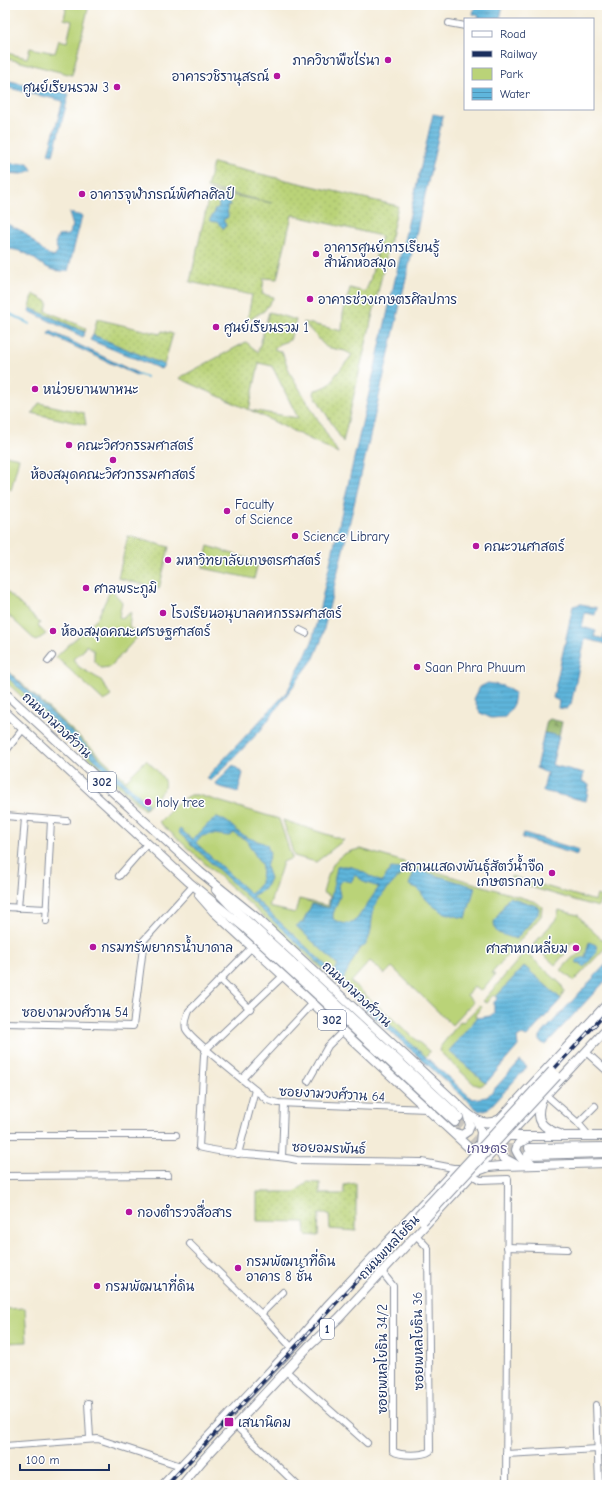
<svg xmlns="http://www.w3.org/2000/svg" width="612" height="1490" viewBox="0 0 612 1490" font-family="'Comic Neue','Playpen Sans Thai',sans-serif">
<defs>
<pattern id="forest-firs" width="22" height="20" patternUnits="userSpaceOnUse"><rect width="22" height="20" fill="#93b568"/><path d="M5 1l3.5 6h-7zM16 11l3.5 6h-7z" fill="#779459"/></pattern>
<pattern id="garden-dots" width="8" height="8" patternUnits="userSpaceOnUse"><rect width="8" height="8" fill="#bad378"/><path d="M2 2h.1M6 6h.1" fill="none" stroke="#9fb56a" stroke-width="1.8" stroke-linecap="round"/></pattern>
<pattern id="water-rules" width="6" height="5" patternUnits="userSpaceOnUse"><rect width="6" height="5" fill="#5fb6dc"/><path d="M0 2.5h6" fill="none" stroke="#4e94b6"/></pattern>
</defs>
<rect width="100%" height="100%" fill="#fff"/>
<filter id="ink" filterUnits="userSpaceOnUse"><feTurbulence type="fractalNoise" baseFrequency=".025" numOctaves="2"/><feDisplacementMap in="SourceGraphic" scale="8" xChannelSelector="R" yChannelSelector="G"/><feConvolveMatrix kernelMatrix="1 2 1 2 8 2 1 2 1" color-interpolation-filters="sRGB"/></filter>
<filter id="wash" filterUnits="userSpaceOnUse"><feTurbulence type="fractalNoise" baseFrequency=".012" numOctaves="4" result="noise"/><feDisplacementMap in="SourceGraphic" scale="16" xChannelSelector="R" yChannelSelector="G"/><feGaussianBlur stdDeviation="0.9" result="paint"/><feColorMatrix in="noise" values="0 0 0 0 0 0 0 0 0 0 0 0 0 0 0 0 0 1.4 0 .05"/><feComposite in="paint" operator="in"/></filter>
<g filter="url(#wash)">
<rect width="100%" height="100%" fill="#f4ecd8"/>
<g fill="#bad378" stroke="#6a816b">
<polygon points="64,5 89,5 72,75 5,58 5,42 9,43 7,53 27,58 30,48 55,53 59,40 67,42 72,21 64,19 66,9"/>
<polygon points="5,455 19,458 11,490 5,485"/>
<polygon points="208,546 258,562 254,579 203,568"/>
<polygon points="111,589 122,602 119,617 123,618 131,612 129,628 141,633 110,667 101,668 94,660 94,651 86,645 84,650 73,659 79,667 101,680 111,696 104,701 56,657 98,617"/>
<polygon points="5,590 40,623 38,626 46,634 36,641 5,612"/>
<path d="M5 668 126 780 146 760C173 785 169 785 144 810L5 681Z"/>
<path d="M190 795H198L279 819 292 858 283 862 269 907 295 913 299 899 328 906 330 896 323 893C330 869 332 853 361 849L536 902 542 907 541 916 492 973 495 975 481 991 473 987 467 995 473 1002 452 1025 392 967 385 974 370 961 351 982 430 1052 422 1060 159 822 180 801Z"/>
<polygon points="283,820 344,840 316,862 294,856"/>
<polygon points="511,876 595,901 597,895 601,897 598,907 510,881"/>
<polygon points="559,910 578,915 586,925 607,944 607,946 574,981 561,970 572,958 582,953 583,947 577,941 570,943 568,950 555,965 533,945 557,918"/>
<polygon points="525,952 561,984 564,991 561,999 524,966 496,997 493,995 486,1003 483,1001"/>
<polygon points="480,1005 482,1007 475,1015 477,1018 449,1051 486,1083 480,1086 474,1084 439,1051 440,1047 461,1021 463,1022"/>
<polygon points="25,1308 27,1342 5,1343 5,1309"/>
</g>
<polygon fill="url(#forest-firs)" stroke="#577263" points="550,719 562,722 559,736 544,733 547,721"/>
<g fill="url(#garden-dots)" stroke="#6a816b">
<path d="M213 163 398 206 343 442 314 394 315 390C323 388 332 386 334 377L352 355 345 351 326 347 303 322 342 331 343 314 350 288 365 292 370 281 381 236 292 215 277 279 264 278 262 294 274 297 264 311 247 321 252 295 190 282 210 191 272 203 207 188Z"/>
<polygon points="33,294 48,302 46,311 86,328 85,332 30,308"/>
<polygon points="269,312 296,320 290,340 279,344 274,349 282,352 290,373 338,453 250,410 298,418 272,366 259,363 249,410 179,378 246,342 258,352"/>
<polygon points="97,319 160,334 162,331 173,334 164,365 93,335"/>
<polygon points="39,403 84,413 86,425 32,413"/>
<polygon points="128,536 169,547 159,589 118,578"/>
<polygon points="307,1182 320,1183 320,1194 344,1194 344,1185 356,1183 356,1231 330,1229 329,1214 319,1214 318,1236 306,1235 305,1222 257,1221 257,1192 295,1192"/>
</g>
<g fill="url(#water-rules)" stroke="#3d729d" fill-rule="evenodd">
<polygon points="475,5 503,5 500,19 478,19 479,16 473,14"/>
<polygon points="5,80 69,94 53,155 48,154 63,101 5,87"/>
<polygon points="433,114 443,116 362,471 321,641 314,658 260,731 211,781 206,778 287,692 312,642"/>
<polygon points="28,163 32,170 22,174 5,173 5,164"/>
<polygon points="226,199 231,204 227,206 228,217 223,220 226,225 224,229 217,222 211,221 210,219 215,212 214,210 219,207 218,200"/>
<path d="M69 213 82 216 68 271C36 273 38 249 5 249V223L24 232 44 252 54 257 58 252 55 243 58 236 68 235 73 226Z"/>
<polygon points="30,308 85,332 83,337 29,311"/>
<polygon points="50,331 139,374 138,376 48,334"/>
<polygon points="93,335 164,365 161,369 90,340"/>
<polygon points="581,604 597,608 595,615 585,613 582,627 596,631 594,636 603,639 604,633 607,633 607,644 585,639 571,704 567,709 558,708 559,701 553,698 573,606"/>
<polygon points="5,669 148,804 145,807 5,675"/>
<polygon points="488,683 503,686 515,693 513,706 505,717 491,718 480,713 474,699 480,687"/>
<polygon points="544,733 559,736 552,765 584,773 582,781 589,785 586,801 543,791 547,773 536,768"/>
<polygon points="233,765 243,773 238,792 217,786 216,783"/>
<path d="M217 817C232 822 234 831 246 837 253 840 260 841 267 845L270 854 266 867 270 878 265 889 252 896 333 972 338 965 296 926 303 922 312 904 329 908 337 867C356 862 366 877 382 882L391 868 401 869V874C393 884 380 895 375 906 369 920 375 942 359 949L342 981 472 1099 487 1097 520 1061 527 1067 488 1109 479 1111 361 1005 357 999 178 832 180 829 193 840 207 825ZM234 833 246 840 262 866 261 883 251 894 196 843 202 836 213 834 229 836ZM355 875 366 883 379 887 357 919C349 926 341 924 333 919V914L340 896 338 885 342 880 351 882Z"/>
<polygon points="524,833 579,850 577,855 522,838"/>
<path d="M415 869 475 887 466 918C450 916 436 911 425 898 422 895 421 891 417 888L409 885Z"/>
<polygon points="509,897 534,905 539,908 538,914 516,939 498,933 495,929 494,922"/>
<polygon points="589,942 596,945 597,952 585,966 582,967 581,963 577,963 576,960 585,957"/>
<polygon points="607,963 607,979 545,1045 540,1041 540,1036"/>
<polygon points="524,966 561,999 527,1037 522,1035 517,1038 518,1046 486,1083 449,1051 477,1018 490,1016 494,1013 494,1002 497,999 496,997"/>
</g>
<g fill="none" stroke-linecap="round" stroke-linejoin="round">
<g stroke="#5fb6dc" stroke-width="2">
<polyline points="6,312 30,324"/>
<polyline points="138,374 146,377"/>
</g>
</g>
</g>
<g filter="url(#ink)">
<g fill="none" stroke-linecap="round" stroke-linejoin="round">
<g stroke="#c9c6c0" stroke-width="8" stroke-dasharray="8 4" stroke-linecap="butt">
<polyline points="459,1117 484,1139"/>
<polyline points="455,1122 484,1150"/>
<polyline points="493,1146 509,1148 529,1148"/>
<polyline points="497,1154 523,1155"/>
</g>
<g stroke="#888e9b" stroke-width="8">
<g id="minor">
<polyline points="449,23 465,26"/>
<polyline points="300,630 306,633"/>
<polyline points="48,661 52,656"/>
<polyline points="5,752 23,729"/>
<polyline points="5,816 67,821"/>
<polyline points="119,876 147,844"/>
<polyline points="5,907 47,909"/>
<polyline points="18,908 25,818"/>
<polyline points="46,921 51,820"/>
<path d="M252 947 189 1011C187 1017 184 1023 186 1029 191 1040 254 1088 267 1100L278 1103 427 1109"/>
<path d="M283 976 206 1049 204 1055 199 1147C232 1156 265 1153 297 1160L422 1162 453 1168H458"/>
<polyline points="221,980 250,1009"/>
<polyline points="5,1023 133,1026 144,940 192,887"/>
<polyline points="586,1052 607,1071"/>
<polyline points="242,1079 313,1003"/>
<polyline points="308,1081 328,1046 343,1031"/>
<polyline points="546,1095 578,1123 589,1136"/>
<polyline points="578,1123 595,1106"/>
<polyline points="5,1135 176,1135"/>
<polyline points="238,1154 255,1090"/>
<polyline points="282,1157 284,1104"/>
<polyline points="472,1175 480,1180 508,1179 506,1485"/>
<polyline points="5,1176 168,1175"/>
<polyline points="190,1244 261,1314 292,1348"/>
<polyline points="507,1247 567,1249"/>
<path d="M382 1272 393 1286V1451C400 1456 423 1456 430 1451L428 1248 416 1235"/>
<polyline points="261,1314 283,1292"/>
<polyline points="286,1371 367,1443"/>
<polyline points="88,1403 90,1438"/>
<polyline points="596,1405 599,1485"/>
<polyline points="236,1426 297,1485"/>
<polyline points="5,1446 98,1439 181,1466"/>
<polyline points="506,1454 598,1449"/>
</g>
</g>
<g stroke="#888e9b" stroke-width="10">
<g id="major">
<path d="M5 693 200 872 257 918 466 1112C478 1122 486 1126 500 1119"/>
<polyline points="5,712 189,882 246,929 455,1122"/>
<polyline points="216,890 229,904 459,1117"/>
<polyline points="199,895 213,911 480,1158"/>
<path d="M541 1102C535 1121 542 1128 560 1134"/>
<polyline points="477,1121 481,1132 480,1143"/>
<polyline points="453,1132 462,1135 468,1131 470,1125 467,1113"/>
<polyline points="506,1136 607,1136"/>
<path d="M530 1137 518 1144 516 1150C520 1158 522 1161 531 1163"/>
<polyline points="496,1144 502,1157 515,1164"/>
<polyline points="477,1147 500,1119 607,1004"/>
<polyline points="529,1148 607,1147"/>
<polyline points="528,1155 607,1153"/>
<polyline points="478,1171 489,1167 500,1166 607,1163"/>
<polyline points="300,1338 327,1306 454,1171"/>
<polyline points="163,1485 303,1336"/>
<polyline points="182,1485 202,1461 309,1346 339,1318 607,1029"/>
</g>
</g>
<use href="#minor" stroke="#fff" stroke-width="6"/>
<use href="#major" stroke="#fff" stroke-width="8"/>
<g stroke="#1b2f5e" stroke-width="3.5">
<polyline id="rail" points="167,1485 607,1012"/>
</g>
<use href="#rail" stroke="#fff" stroke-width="2" stroke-dasharray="6" stroke-linecap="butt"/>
<g stroke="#888e9b" stroke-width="10" stroke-linecap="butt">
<g id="major-bridge">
<polyline points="418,1216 552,1071"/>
<polyline points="423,1221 557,1076"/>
</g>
</g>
<use href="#major-bridge" stroke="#fff" stroke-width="8"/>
</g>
</g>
<g fill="#b5179e" stroke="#fff" stroke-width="1.5">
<circle cx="388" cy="60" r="4"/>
<circle cx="277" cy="76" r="4"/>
<circle cx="117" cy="87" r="4"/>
<circle cx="82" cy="194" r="4"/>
<circle cx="316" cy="254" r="4"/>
<circle cx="310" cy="299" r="4"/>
<circle cx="216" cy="327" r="4"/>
<circle cx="35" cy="389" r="4"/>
<circle cx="69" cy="445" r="4"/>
<circle cx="113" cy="460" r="4"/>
<circle cx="227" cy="511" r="4"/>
<circle cx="295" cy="536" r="4"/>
<circle cx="476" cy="546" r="4"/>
<circle cx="168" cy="560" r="4"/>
<circle cx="86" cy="588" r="4"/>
<circle cx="163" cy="613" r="4"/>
<circle cx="53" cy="631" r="4"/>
<circle cx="417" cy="667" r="4"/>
<circle cx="148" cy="802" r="4"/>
<circle cx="552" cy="873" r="4"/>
<circle cx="93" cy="947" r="4"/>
<circle cx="576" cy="948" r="4"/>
<circle cx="129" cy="1212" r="4"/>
<circle cx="238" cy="1268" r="4"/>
<circle cx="97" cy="1286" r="4"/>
<rect x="224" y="1417" width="10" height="10" rx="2"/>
</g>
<g text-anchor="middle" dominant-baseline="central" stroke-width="3" stroke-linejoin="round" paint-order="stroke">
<g fill="#fff" stroke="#5f6d8e" stroke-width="1">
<rect x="88" y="772" width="28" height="20" rx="3"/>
<rect x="318" y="1010" width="28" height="20" rx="3"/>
<rect x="320" y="1319" width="14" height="20" rx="3"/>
</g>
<g font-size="12" font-weight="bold" fill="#1b2f5e">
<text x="102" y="782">302</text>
<text x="332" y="1020">302</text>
<text x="327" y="1329">1</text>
</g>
<g font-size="13" fill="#1b2f5e" stroke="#fff" text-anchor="start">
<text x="380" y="60" text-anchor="end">ภาควิชาพืชไร่นา</text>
<text x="269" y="76" text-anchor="end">อาคารวชิรานุสรณ์</text>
<text x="109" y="87" text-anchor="end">ศูนย์เรียนรวม 3</text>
<text x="90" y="194">อาคารจุฬาภรณ์พิศาลศิลป์</text>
<text x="324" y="247">อาคารศูนย์การเรียนรู้<tspan x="324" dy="15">สำนักหอสมุด</tspan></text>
<text x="318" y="299">อาคารช่วงเกษตรศิลปการ</text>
<text x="224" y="327">ศูนย์เรียนรวม 1</text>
<text x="43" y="389">หน่วยยานพาหนะ</text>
<text x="77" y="445">คณะวิศวกรรมศาสตร์</text>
<text x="113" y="474" text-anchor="middle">ห้องสมุดคณะวิศวกรรมศาสตร์</text>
<text x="235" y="504">Faculty<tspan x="235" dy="15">of Science</tspan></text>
<text x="303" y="536">Science Library</text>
<text x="484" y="546">คณะวนศาสตร์</text>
<text x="176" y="560">มหาวิทยาลัยเกษตรศาสตร์</text>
<text x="94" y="588">ศาลพระภูมิ</text>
<text x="171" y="613">โรงเรียนอนุบาลคหกรรมศาสตร์</text>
<text x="61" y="631">ห้องสมุดคณะเศรษฐศาสตร์</text>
<text x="425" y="667">Saan Phra Phuum</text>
<text x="156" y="802">holy tree</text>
<text x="544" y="866" text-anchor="end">สถานแสดงพันธุ์สัตว์น้ำจืด<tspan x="544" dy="15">เกษตรกลาง</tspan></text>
<text x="101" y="947">กรมทรัพยากรน้ำบาดาล</text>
<text x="568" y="948" text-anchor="end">ศาสาหกเหลี่ยม</text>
<text x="137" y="1212">กองตำรวจสื่อสาร</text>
<text x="246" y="1261">กรมพัฒนาที่ดิน<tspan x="246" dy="15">อาคาร 8 ชั้น</tspan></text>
<text x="105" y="1286">กรมพัฒนาที่ดิน</text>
<text x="238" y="1422">เสนานิคม</text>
</g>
<g font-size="13" fill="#1b2f5e" stroke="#fff">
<text transform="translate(57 725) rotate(43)">ถนนงามวงศ์วาน</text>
<text transform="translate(357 994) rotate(43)">ถนนงามวงศ์วาน</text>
<text x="75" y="1012">ซอยงามวงศ์วาน 54</text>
<text transform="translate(332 1094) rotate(3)">ซอยงามวงศ์วาน 64</text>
<text transform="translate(329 1148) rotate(2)">ซอยอมรพันธ์</text>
<text transform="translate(389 1247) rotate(-47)">ถนนพหลโยธิน</text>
<text transform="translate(418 1341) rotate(-91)">ซอยพหลโยธิน 36</text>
<text transform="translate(382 1359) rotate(-90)">ซอยพหลโยธิน 34/2</text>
</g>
<g font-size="14" fill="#5c568a" stroke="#fff">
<text x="487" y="1148">เกษตร</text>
</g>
</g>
<rect width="612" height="1490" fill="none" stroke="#fff" stroke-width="20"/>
<rect x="464" y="18" width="130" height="92" fill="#ffffff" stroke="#a4acbf"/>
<rect x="472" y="31" width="20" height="6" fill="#ffffff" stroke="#a4acbf"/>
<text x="500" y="38" font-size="12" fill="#1b2f5e">Road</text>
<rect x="472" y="51" width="20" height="6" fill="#1b2f5e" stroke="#a4acbf"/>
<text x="500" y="58" font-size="12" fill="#1b2f5e">Railway</text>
<rect x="472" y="68" width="20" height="12" fill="#bad378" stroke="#a4acbf"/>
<text x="500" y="78" font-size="12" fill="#1b2f5e">Park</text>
<rect x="472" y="88" width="20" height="12" fill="url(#water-rules)" stroke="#a4acbf"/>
<text x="500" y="98" font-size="12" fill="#1b2f5e">Water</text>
<path d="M20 1464v6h89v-6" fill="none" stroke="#1b2f5e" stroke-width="2"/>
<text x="26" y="1464" font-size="12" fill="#1b2f5e" stroke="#ffffff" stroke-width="3" paint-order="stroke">100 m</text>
</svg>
